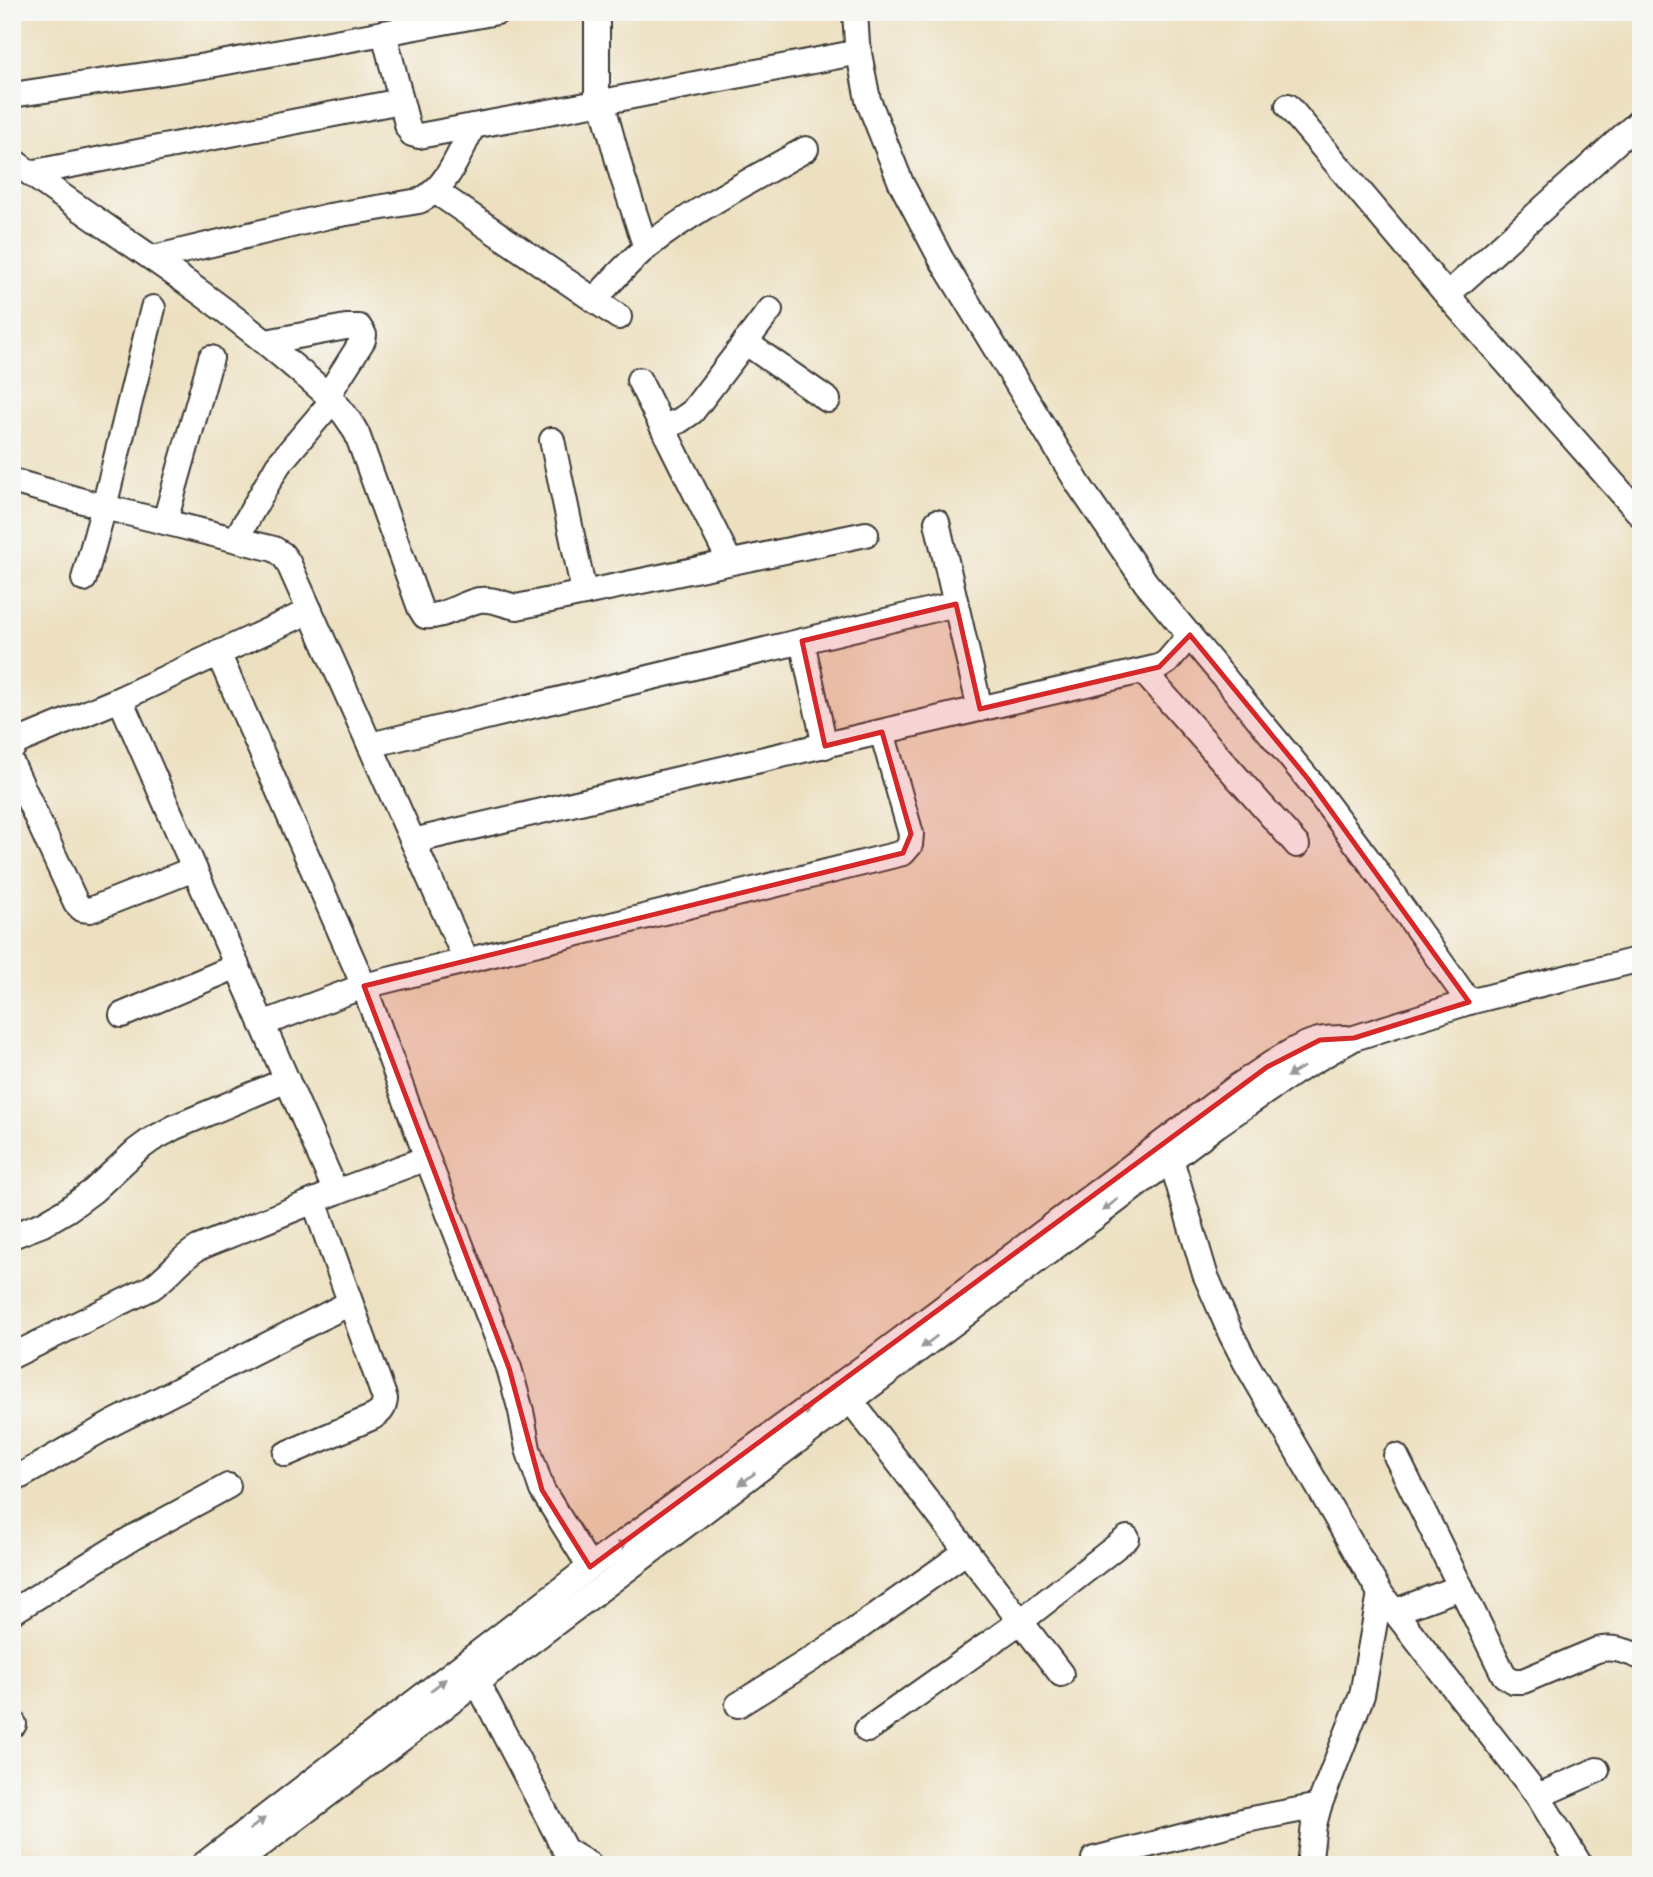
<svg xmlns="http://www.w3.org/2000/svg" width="1653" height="1877" viewBox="0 0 1653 1877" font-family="'Patrick Hand',sans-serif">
<rect width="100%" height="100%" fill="#f6f6f2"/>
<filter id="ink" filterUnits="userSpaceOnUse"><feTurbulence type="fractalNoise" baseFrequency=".0143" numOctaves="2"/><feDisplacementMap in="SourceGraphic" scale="14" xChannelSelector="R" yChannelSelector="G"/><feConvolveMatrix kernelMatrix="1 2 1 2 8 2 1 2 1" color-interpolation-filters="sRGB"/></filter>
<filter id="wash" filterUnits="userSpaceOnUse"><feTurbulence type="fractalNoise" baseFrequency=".00686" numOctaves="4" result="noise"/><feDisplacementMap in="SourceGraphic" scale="28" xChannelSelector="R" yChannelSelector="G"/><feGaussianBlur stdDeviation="1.57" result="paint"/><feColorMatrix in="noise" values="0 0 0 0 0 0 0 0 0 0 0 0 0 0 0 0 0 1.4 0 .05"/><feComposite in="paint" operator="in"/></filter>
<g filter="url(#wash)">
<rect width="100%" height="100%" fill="#ede0c0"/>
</g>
<g filter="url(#ink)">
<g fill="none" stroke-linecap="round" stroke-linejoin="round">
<g stroke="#3b3935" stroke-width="28">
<g id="minor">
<polyline points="855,12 857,43 868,100 901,183 941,259 1079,485 1146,583 1308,779 1367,858 1469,1002"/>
<polyline points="384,33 408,128 412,134 419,136 597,103 859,52"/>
<polyline points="12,95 205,66 497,12"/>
<polyline points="602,102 622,175 646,248"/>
<polyline points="597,103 597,12"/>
<polyline points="1288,106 1447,295 1641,515"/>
<path d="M12 160C102 227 199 285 284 358 312 382 340 401 357 434L420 608 425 616C443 618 461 604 479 600 492 598 504 605 517 607L866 534"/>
<polyline points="30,173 401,101"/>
<polyline points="435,191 619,317"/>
<path d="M153 258 329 216 419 201C447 189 460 152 473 126"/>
<polyline points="1447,295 1641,120"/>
<path d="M594 300C611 282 628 262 648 246 695 209 754 179 806 149"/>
<polyline points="266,342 346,327 359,327 364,335 363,340 328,395"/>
<polyline points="745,342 828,400"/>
<polyline points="639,380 730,562"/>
<polyline points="663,427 679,421 692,412 770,310"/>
<polyline points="552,440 584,593"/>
<polyline points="12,481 104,507 274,549 282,554 288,562 466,960"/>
<polyline points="165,521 211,358"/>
<polyline points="937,522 980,709"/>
<polyline points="236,539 278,465 333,400"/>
<polyline points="84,579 104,507 153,308"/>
<polyline points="802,641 825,746"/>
<polyline points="218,653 364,986 427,1158 509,1368 521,1411 528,1449 542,1490 590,1567"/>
<polyline points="1143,671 1297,845"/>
<polyline points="120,699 336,1192"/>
<polyline points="370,745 956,604"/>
<polyline points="12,749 16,743 24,739 120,699 310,611"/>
<polyline points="12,764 76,903 82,909 90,910 194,869"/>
<polyline points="413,841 1159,667 1167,662 1190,635"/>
<polyline points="122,1015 237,966"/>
<polyline points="262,1024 364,986 903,853 910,845 911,834 882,732"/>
<polyline points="1171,1159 1205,1274 1231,1334 1246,1363 1380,1593 1538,1796 1580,1865"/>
<polyline points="12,1236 43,1224 67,1210 93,1191 136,1151 151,1140 175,1127 287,1080"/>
<path d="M12 1356 151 1288C169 1276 179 1259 198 1248L336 1192 427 1158"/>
<polyline points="851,1401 1061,1674"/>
<path d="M286 1454 373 1417C381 1412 384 1409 385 1399L314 1201"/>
<path d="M1396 1456 1504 1675 1513 1681H1523L1597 1650C1613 1646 1625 1651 1641 1657"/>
<polyline points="12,1481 113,1423 350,1303"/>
<polyline points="1396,1611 1461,1587"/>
<polyline points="12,1612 132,1538 228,1486"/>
<polyline points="477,1682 565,1850 590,1865"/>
<polyline points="738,1705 837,1643 967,1551"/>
<polyline points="12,1721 14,1724"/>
<polyline points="867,1730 1021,1621 1127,1538"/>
<polyline points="1538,1796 1597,1770"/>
<polyline points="1094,1859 1246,1820 1319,1806"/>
<path d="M203 1865 590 1567 875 1359 1238 1086C1262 1071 1291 1047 1319 1040 1328 1038 1337 1038 1346 1038"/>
<polyline points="234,1865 1217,1125 1296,1071 1354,1038 1469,1002 1641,959"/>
<polyline points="1309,1865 1314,1825 1319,1806 1362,1695 1380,1593"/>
</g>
</g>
<use href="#minor" stroke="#fff" stroke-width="24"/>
</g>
<defs><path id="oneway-solid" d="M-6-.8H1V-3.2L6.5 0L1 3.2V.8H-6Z" transform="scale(1.75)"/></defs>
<g fill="#999">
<use href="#oneway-solid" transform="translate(1295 1072) rotate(149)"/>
<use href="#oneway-solid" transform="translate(1110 1205) rotate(143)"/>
<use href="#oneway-solid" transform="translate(929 1342) rotate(143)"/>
<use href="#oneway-solid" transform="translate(802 1413) rotate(-36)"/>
<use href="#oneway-solid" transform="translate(747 1479) rotate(143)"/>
<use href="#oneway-solid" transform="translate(618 1547) rotate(-36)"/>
<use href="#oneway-solid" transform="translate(438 1685) rotate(-38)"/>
<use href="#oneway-solid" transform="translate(257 1824) rotate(-37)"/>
</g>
</g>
<path fill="#d62828" fill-opacity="0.2" stroke="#d62828" stroke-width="5" stroke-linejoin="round" d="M956 604 980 709 1159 667 1190 635 1308 779 1469 1002 1354 1038 1320 1040 1267 1067 590 1567 542 1490 509 1368 364 986 903 853 911 834 882 732 825 746 802 641Z"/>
<rect width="1653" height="1877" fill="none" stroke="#f6f6f2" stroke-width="42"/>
</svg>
